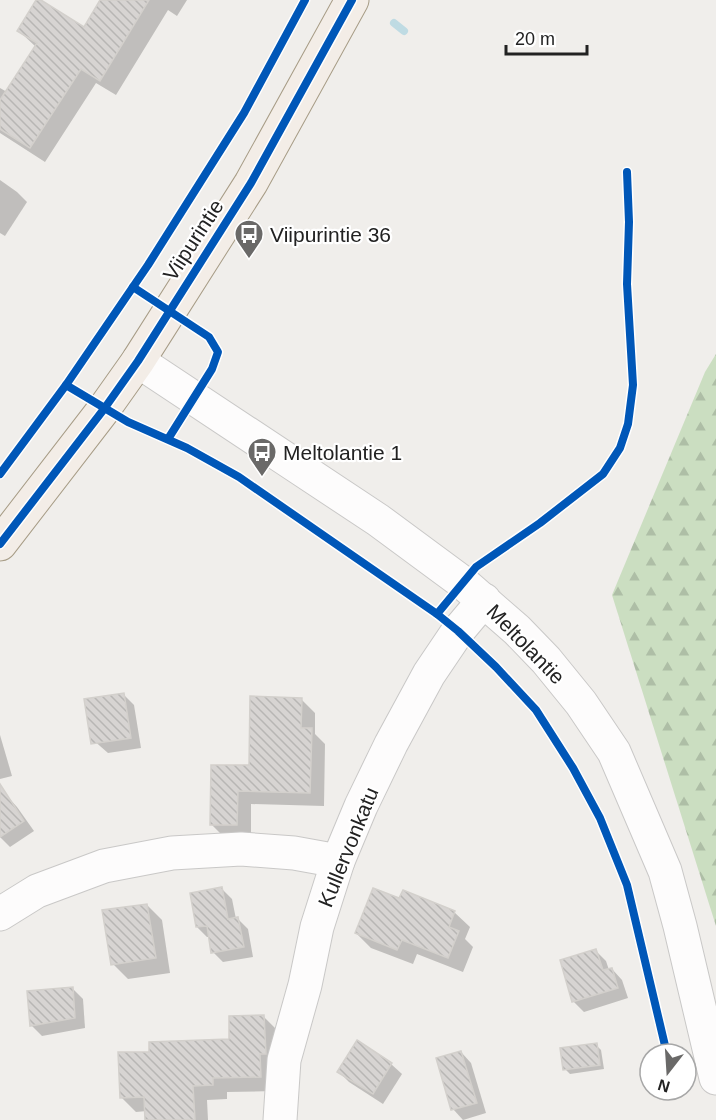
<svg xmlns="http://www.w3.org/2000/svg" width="716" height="1120" viewBox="0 0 716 1120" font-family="Arial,sans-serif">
<defs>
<pattern id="forest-firs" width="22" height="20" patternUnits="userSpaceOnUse" patternTransform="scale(1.5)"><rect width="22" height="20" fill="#cbdec1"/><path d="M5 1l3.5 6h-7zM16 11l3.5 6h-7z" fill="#aebea6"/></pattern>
<pattern id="building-back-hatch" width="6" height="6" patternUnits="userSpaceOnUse" patternTransform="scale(1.5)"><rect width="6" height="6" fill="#d7d4d2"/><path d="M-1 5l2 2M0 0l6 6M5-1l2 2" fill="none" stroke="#b8b6b4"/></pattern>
</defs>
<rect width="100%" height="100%" fill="#f0eeeb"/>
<polygon fill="url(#forest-firs)" points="716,354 716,926 612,595 705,372"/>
<g fill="#0003">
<polygon points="102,0 187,0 177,16 168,10 116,95 96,83 45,162 0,133 0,88 7,92 36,47 19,31 85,29"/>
<polygon points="0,180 17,192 27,202 5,236 0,233"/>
<polygon points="124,695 134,705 141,748 108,753 92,739"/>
<polygon points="301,699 315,713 315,734 325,744 324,806 251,804 251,839 225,838 211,824 251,767"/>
<polygon points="0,735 12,776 0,779"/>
<polygon points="7,796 17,807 34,831 10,847 0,837 0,801"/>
<polygon points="222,889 232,899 236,919 238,919 248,929 253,957 223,962 213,952 210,937 207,937 197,927"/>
<polygon points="400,900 454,912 470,927 465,939 473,947 463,972 417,954 413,964 371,948 356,933"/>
<polygon points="147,905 162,920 170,973 128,979 113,964"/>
<polygon points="596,951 606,961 609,970 612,969 622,980 628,998 584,1012 573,1001"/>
<polygon points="72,988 83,999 85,1028 42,1036 31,1025"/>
<polygon points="264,1017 278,1031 275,1091 227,1092 227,1099 207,1100 208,1120 147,1120 147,1111 136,1112 121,1097 150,1053 231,1040"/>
<polygon points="357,1042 391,1064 402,1074 383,1104 349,1082 339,1072"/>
<polygon points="596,1045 601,1050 604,1069 570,1074 565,1069"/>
<polygon points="461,1052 471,1063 486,1113 463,1120 453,1109"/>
</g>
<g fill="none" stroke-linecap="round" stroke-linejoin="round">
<polyline stroke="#bfdbe3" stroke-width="8" points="394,23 404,31"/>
</g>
<g fill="url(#building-back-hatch)" stroke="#d3d0cc" stroke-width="1.5">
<polygon points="36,0 41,0 84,27 100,0 149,0 100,81 81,69 30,148 0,129 0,100 37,43 17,31"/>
<polygon points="124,693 131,738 91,744 84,699"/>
<polygon points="250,696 302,698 301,728 312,728 310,793 238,791 237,825 210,825 211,765 249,765"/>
<polygon points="0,784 24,821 0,837"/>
<polygon points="222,887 228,919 238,917 244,947 211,953 207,926 196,927 190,893"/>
<polygon points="373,888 399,898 403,890 455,911 449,927 459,931 448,958 402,940 397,950 355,933"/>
<polygon points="147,904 156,958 111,965 102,910"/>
<polygon points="596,949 603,970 612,968 618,988 572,1002 560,960"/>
<polygon points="73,987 75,1018 30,1026 27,991"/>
<polygon points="264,1015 266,1054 260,1054 261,1077 213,1078 213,1085 193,1086 195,1120 145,1120 144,1097 120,1098 118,1052 149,1052 149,1042 229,1039 229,1016"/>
<polygon points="357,1040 392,1063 373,1094 337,1072"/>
<polygon points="597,1043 600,1065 563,1070 560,1048"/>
<polygon points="461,1051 477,1103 451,1110 436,1058"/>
</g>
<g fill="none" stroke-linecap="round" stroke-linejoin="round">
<g stroke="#c9c8c7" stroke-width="35">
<g id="minor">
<polyline points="138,361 378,520 462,582 517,630 546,660 581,703 614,752 665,871 680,926 716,1078"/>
<polyline points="0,914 37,891 104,866 172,853 241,849 294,853 338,861"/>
<polyline points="280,1120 284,1060 305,985 317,927 338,861 361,806 391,744 429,674 458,631 484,600"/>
</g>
</g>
<g stroke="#a79c86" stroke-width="35">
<polyline id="major" points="0,544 104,409 138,361 251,183 352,0"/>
</g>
<use href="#minor" stroke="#fdfcfc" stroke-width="33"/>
<use href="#major" stroke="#f3ede7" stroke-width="33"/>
<g stroke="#fff" stroke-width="11">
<g id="cycleway">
<polyline points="133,287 209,337 218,352 212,369 168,439"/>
<polyline points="66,385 128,422 187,448 239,477 437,614 458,631 496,667 536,710 573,768 600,818 627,885 667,1054"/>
<polyline points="0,474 66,385 148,265 244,113 305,0"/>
<polyline points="0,544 104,409 138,361 251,183 352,0"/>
<polyline points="437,614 476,567 540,523 603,474 620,448 628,424 633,385 627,284 629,222 627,172"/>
</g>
</g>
<use href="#cycleway" stroke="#0057b8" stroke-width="8"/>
</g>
<defs>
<g id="bus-pin" transform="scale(1.5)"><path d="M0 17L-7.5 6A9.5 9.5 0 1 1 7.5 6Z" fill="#6a6968" stroke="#fff"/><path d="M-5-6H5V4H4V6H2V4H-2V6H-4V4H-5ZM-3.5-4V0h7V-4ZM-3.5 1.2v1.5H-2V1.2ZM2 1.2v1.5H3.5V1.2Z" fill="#fff"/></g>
</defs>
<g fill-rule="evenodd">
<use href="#bus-pin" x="249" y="234"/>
<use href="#bus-pin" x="262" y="452"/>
</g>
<g text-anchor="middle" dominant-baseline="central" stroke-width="4.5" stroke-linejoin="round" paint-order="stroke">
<g font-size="21" fill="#222" stroke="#fff" text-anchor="start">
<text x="270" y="234">Viipurintie 36</text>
<text x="283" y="452">Meltolantie 1</text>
</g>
<g font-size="21" fill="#222" stroke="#fff">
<text transform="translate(193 240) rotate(-57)">Viipurintie</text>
<text transform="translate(526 644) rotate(46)">Meltolantie</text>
<text transform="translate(348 847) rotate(-68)">Kullervonkatu</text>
</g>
</g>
<g transform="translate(668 1072) rotate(197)"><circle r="28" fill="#ffffff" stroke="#a7a7a7" stroke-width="1.5"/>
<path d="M0-4.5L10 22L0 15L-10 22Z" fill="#6a6968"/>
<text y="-9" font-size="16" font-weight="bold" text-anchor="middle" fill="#222222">N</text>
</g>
<path d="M506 45v9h81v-9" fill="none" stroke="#222222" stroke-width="3"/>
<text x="515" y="45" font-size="18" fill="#222222" stroke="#ffffff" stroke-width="4.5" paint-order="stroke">20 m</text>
</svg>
